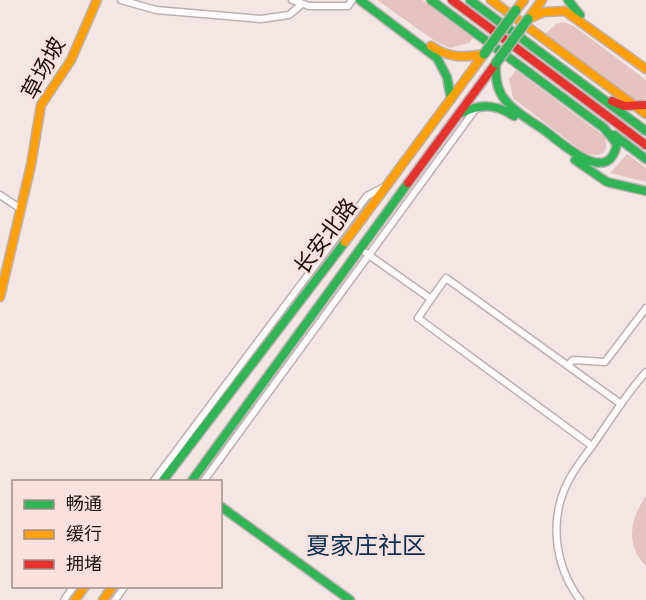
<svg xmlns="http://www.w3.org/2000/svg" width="646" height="600" viewBox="0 0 646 600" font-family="'Titillium Web','Noto Sans SC',sans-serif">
<rect width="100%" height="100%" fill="#f4e6e4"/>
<g fill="#e5c3be">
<polygon points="377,0 422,0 473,38 469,43 450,48 435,41"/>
<polygon points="564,22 574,26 646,80 646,98 640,102 632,100 544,35 556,24"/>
<path d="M516 70 605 137C610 156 599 157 584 153L513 98 509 79Z"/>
<polygon points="627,154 646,168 646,182 610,173"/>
<path d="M646 496V566C625 545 630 519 646 496Z"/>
</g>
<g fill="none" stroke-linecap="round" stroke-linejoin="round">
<g stroke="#bcb1b0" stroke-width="9">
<g id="street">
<polyline points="121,0 156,10 261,19 289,15 302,4"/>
<polyline points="292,0 309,6 348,6 352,0"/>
<polyline points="0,195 21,209"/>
<polyline points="366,253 431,299 418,318 592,446"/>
<polyline points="431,299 446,278 621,404"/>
<polyline points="568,365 573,360 605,362 646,308"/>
<polyline points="153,482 367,196 384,187"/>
<polyline points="203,482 477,107"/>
<polyline points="64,600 74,586"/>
<polyline points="115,600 125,586"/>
<path d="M580 600C554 565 548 517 570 478 578 463 590 450 599 436 614 414 628 392 646 372"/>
</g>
</g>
<g stroke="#bcb1b0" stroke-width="11">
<g id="fast">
<polyline points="360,0 437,58 447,77 451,99"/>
<path d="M431 0 604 128 617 144C608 188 562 143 544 130 533 122 516 113 507 102 497 92 495 77 496 63"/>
<polyline points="470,0 646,131"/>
<polyline points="568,0 580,15"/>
<path d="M459 114C480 104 494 103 514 116"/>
<polyline points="614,135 646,159"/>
<polyline points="575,160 607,182 646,191"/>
<polyline points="162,482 345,242"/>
<polyline points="191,482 408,183"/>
<polyline points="220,506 350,600"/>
</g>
</g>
<g stroke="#bcb1b0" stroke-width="11">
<g id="slow">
<polyline points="491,0 646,114"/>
<polyline points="516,10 524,0"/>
<polyline points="528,19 542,0"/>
<polyline points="528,19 544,12 565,11 646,69"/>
<path d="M431 46C449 58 463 58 484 54"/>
<polyline points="345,242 484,54"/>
<polyline points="0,297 31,165 41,105 71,60 97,0"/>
<polyline points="75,600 85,586"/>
<polyline points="103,600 113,586"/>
</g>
</g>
<g stroke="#bcb1b0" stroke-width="11">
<g id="jam">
<polyline points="452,0 646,145"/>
<polyline points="612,101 624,106 646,105"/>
<polyline points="408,183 496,63"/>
</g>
</g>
<use href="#street" stroke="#fdfbfb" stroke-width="6"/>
<use href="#fast" stroke="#30b455" stroke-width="8"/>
<use href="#slow" stroke="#ff9f0a" stroke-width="8"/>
<use href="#jam" stroke="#e5322d" stroke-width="8"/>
<g stroke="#bcb1b0" stroke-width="12" stroke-linecap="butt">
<g id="fast-bridge">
<polyline points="484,54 516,10"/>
<polyline points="496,63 528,19"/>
</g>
</g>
<use href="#fast-bridge" stroke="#30b455" stroke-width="9"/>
</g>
<g text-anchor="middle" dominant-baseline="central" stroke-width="5" stroke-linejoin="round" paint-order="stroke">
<g font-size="22" fill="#1b1211" stroke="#fbe1dd">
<text transform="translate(43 68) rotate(-62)">草场坡</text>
<text transform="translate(325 236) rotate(-53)">长安北路</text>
</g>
<g font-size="24" fill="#032d52" stroke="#fbe1dd">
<text x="366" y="545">夏家庄社区</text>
</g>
</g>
<rect x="12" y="480" width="210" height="108" fill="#fbe1dd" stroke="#a18e8b" stroke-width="1.5"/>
<rect x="24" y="500" width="30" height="9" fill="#30b455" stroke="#a18e8b" stroke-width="1.5"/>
<text x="66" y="510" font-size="18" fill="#1b1211">畅通</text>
<rect x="24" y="530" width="30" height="9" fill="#ff9f0a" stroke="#a18e8b" stroke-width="1.5"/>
<text x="66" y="540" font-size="18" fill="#1b1211">缓行</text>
<rect x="24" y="560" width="30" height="9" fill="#e5322d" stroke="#a18e8b" stroke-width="1.5"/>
<text x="66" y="570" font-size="18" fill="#1b1211">拥堵</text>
</svg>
